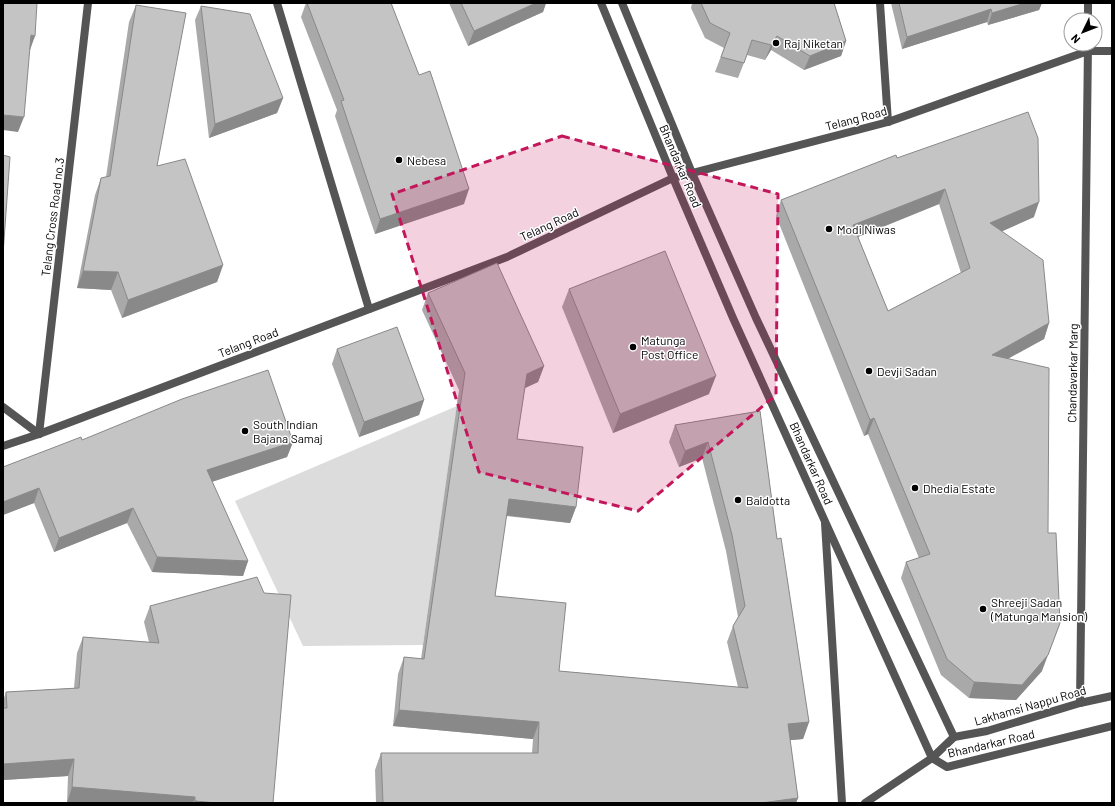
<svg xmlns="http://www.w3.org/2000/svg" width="1115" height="806" viewBox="0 0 1115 806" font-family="Barlow,sans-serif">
<rect width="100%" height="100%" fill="#fff"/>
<polygon fill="#dcdcdc" points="457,406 423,645 303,646 235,501"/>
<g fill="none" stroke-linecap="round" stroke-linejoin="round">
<g stroke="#555" stroke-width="8">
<polyline points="277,3 369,309"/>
<polyline points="880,3 888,122"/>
<polyline points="1088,3 1088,20"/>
<polyline points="3,407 39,434"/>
<polyline points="39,434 88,3"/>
<polyline points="3,446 39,434 507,257 673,178 888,122 1088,51 1112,51"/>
<polyline points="825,523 842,803"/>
<polyline points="1080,703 1088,44"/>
<polyline points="865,803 932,758 954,737"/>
</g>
<g stroke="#555" stroke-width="8">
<polyline points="601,3 673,178 733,318 932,758 947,767 1112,726"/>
<polyline points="622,3 692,173 756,318 954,737 987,731 1080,703 1112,696"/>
</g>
</g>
<g fill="#a9a9a9" fill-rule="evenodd">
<polygon points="306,3 391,3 464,204 375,234 335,116 337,110 301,17"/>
<polygon points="449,3 546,3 543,12 468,46"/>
<polygon points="692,3 834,3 846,41 841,56 804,70 771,50 765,60 747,55 738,78 715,72 724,48 705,38 691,8"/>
<polygon points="891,3 1042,3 1039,10 988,25 987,22 902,49"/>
<polygon points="136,5 157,166 223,265 217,282 122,318 111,290 77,288 95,195 101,178 106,177 129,22"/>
<polygon points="201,6 283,98 277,113 209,138 195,20"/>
<path d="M897 158 1034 217 1002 231 1049 323 1044 339 1008 358 1042 671 1016 700 969 698 941 675 901 578 906 562 919 558 868 434 864 436 776 216 781 200ZM939 204 961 273 888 311 858 237Z"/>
<polygon points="569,289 709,394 613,433 562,307"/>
<polygon points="428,293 544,366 538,382 524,388 517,439 576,507 570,523 506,516 495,596 559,671 738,687 727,642 733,626 738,617 726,551 702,458 679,467 669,442 675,425 760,411 777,539 809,722 803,739 790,740 798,798 796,803 376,803 375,770 381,753 532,753 533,739 393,726 398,674 404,657 421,659 459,390 422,310"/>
<polygon points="337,349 424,400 419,415 359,437 332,364"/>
<polygon points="82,440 293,442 287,457 212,482 248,561 243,576 152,572 127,523 54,552 34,503 3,515 3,467"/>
<polygon points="150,606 273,803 67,803 68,776 3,780 3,701 6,692 74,688 77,653 83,637 149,642 144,622"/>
</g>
<g fill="#898989">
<polygon points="536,3 546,3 543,12 468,46 474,31"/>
<polygon points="1025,3 1042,3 1039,10 988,25 992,13"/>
<polygon points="991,9 987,22 902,49 907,37"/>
<polygon points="31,35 35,36 30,50 25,50"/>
<polygon points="777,36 771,50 765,60 771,45"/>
<polygon points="846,41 841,56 804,70 810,56"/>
<polygon points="283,98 277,113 209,138 215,124"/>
<polygon points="3,115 24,117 18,132 3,130"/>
<polygon points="469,189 464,204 375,234 380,219"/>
<polygon points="945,189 939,204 848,241 853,225"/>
<polygon points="1039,202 1034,217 985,239 990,223"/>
<polygon points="223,265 217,282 122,318 128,300"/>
<polygon points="83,271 118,272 111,290 77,288"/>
<polygon points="1049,323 1044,339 986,371 992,355"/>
<polygon points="544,366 538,382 521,390 527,374"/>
<polygon points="716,376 709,394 613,433 620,414"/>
<polygon points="424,400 419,415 359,437 364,422"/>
<polygon points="874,418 868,434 864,436 870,420"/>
<polygon points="293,442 287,457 202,485 207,470"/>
<polygon points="708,442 702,458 679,467 685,451"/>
<polygon points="39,488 34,503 3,515 3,502"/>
<polygon points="509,499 576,507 570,523 503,515"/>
<polygon points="133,508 127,523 54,552 59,538"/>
<polygon points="157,557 248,561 243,576 152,572"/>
<polygon points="1060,623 1042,671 1016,700 969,698 974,682"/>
<polygon points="399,710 539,722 533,739 393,726"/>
<polygon points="809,722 803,739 782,741 788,724"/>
<polygon points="74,759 68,776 3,780 3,764"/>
<polygon points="72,787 195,797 193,803 67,803"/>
<polygon points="798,798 796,803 761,803"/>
<polygon points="195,801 217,803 194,803"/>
</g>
<g fill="#c4c4c4" stroke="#898989" fill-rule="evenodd">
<polygon points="3,3 37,3 35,36 31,35 24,117 3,115"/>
<polygon points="307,3 391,3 419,75 430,71 469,189 380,219 341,101 344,100"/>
<polygon points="461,3 536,3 474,31"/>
<polygon points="701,3 834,3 846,41 810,56 777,36 771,45 752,40 744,63 721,57 730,33 710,23"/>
<polygon points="899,3 1025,3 992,13 991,9 907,37"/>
<polygon points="136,5 186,13 157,166 185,159 223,265 128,300 118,272 83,271 101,178 110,176"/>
<polygon points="201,6 250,14 283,98 215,124"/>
<path d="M1028 112 1038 138 1039 202 990 223 1043 260 1049 323 992 355 1049 368 1048 533H1056L1060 623 1048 655 1022 685 974 682 947 659 906 562 930 554 874 418 870 420 781 200 896 155 897 158ZM945 189 970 268 888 311 853 225Z"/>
<polygon points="3,155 10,157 3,254"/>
<polygon points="665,251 716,376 620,414 569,289"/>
<polygon points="497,263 544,366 527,374 517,439 583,447 576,507 509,499 495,596 566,603 559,671 748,688 733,626 745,606 732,535 708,442 685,451 675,425 760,411 777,539 781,538 809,722 788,724 798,798 761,803 383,803 381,753 538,753 539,722 399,710 404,657 424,659 465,373 428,293"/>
<polygon points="397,327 424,400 364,422 337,349"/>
<polygon points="268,370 293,442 207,470 248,561 157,557 133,508 59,538 39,488 3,502 3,467 81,437 82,440 182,399"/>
<polygon points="257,577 264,593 291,595 273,803 217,803 195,801 195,797 72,787 74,759 3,764 3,708 7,708 6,692 79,688 83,637 159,643 150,606"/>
</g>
<path fill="#c2185b" fill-opacity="0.2" stroke="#c2185b" stroke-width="3" stroke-dasharray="8 5" stroke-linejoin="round" d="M562 136 778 194 776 395 638 511 479 472 392 194Z"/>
<g fill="#000" stroke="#fff" stroke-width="1.5">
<circle cx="776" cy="43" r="4"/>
<circle cx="399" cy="160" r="4"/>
<circle cx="829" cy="229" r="4"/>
<circle cx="633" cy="347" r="4"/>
<circle cx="869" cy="371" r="4"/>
<circle cx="245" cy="431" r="4"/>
<circle cx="915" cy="488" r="4"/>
<circle cx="738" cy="500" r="4"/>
<circle cx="983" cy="609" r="4"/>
</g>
<g text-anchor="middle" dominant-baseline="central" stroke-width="3" stroke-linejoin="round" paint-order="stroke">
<g font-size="12" fill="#000" stroke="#fff" text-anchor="start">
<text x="784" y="43">Raj Niketan</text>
<text x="407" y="160">Nebesa</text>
<text x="837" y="229">Modi Niwas</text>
<text x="641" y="340">Matunga<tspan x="641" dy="14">Post Office</tspan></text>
<text x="877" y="371">Devji Sadan</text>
<text x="253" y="424">South Indian<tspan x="253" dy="14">Bajana Samaj</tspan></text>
<text x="923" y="488">Dhedia Estate</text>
<text x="746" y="500">Baldotta</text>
<text x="991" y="602">Shreeji Sadan<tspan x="991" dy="14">(Matunga Mansion)</tspan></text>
</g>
<g font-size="12" fill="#000" stroke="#fff">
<text transform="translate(856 118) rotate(-15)">Telang Road</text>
<text transform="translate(681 166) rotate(67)">Bhandarkar Road</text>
<text transform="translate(52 217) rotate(-83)">Telang Cross Road no.3</text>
<text transform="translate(549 224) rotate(-25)">Telang Road</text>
<text transform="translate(248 342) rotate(-21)">Telang Road</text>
<text transform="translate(1072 373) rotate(-89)">Chandavarkar Marg</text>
<text transform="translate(812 463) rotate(66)">Bhandarkar Road</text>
<text transform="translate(1030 705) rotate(-16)">Lakhamsi Nappu Road</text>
<text transform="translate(991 743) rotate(-13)">Bhandarkar Road</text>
</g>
</g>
<rect width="1115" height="806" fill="none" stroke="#000000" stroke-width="8"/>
<g transform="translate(1083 32) rotate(227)"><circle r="19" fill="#ffffff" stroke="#999999"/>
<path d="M0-3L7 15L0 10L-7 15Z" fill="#000000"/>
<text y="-6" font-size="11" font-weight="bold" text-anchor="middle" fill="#000000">N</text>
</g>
</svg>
